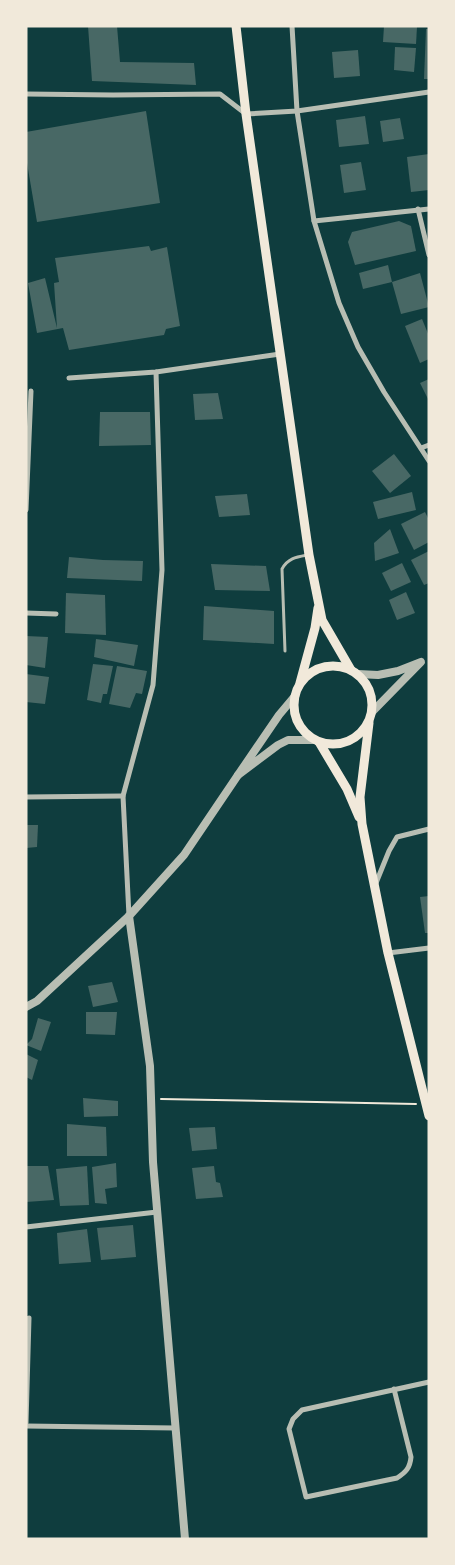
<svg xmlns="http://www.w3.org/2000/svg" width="455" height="1565" viewBox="0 0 455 1565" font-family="Montserrat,sans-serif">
<rect width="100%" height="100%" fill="#0f3d3e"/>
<g fill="#486865">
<polygon points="88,26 117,26 120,62 194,63 196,85 92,81"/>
<polygon points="384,26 417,27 416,44 383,42"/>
<polygon points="426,29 429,29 429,79 424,79"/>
<polygon points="395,47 416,48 414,72 394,70"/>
<polygon points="358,50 360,76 334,78 332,52"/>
<polygon points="146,111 160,203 37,222 26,157 26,132"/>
<polygon points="365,116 369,144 339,147 336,120"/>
<polygon points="400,118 404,139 383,142 380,121"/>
<polygon points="429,154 429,190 411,192 407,157"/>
<polygon points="361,162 366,190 344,193 340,165"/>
<polygon points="399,221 411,226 416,251 355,265 348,242 352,232"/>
<polygon points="149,246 151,251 167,247 180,326 166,329 164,335 69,350 63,328 37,333 28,283 45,278 57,328 54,283 59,282 55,258"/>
<polygon points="388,265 392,282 363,289 359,273"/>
<polygon points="420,273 429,307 401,314 392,282"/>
<polygon points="422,319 429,336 429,359 420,363 405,326"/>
<polygon points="429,379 429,401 420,383"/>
<polygon points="218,393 223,419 195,420 193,394"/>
<polygon points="100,412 150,412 151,445 99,446"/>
<polygon points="394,454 411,476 390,493 372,471"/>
<polygon points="412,492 416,510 378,519 373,502"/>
<polygon points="247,494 250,515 219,517 215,496"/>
<polygon points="425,512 429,520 429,542 414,550 401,524"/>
<polygon points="390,529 399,553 375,561 374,543"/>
<polygon points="429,551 429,583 424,585 411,560"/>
<polygon points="69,557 103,560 143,561 142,581 67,578"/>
<polygon points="402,563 411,582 391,591 382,573"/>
<polygon points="211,564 266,566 270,591 215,590"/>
<polygon points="406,592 415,613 397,620 389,600"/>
<polygon points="66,593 105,595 106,635 65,633"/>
<polygon points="204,606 274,611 274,644 203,640"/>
<polygon points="26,636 48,637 45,668 26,665"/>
<polygon points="96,639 138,645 134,666 94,657"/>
<polygon points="93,664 113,666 107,694 103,694 101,703 87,700"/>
<polygon points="117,666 147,671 142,694 136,693 130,708 109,704"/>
<polygon points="26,674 49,677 45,704 26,702"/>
<polygon points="26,825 38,825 37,847 26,848"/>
<polygon points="429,896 429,933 425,933 420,897"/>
<polygon points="112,982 118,1002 93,1007 88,986"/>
<polygon points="86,1012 117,1012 115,1035 86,1034"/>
<polygon points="38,1018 51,1022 41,1051 26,1045 32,1039"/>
<polygon points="26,1054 38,1060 32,1080 26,1077"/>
<polygon points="83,1098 118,1101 118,1116 84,1117"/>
<polygon points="67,1124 106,1127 107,1156 67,1156"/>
<polygon points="215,1127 217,1149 192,1151 189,1128"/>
<polygon points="116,1163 117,1187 105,1189 107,1204 95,1203 92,1167"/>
<polygon points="26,1166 48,1166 54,1200 26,1202"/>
<polygon points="87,1166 89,1205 60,1206 56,1169"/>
<polygon points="214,1166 216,1182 220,1183 223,1197 196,1199 192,1168"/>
<polygon points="133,1225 136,1257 101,1260 97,1228"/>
<polygon points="87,1229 91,1262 59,1264 57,1233"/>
</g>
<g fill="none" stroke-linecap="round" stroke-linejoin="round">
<polyline stroke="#f1e9da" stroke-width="2" points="161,1099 416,1104"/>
<path stroke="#b8beb3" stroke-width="3" d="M285 651 282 569C288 558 297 557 308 555"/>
<g stroke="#b8beb3" stroke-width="5">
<polyline points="292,26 297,111 314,221 339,303 358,347 384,392 429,461"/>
<polyline points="26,94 113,95 220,94 246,114 297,111 429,92"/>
<polyline points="418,209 429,255"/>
<polyline points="314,221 429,209"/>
<polyline points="69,378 156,372 280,354"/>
<polyline points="421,448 429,445"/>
<polyline points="26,510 31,391"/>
<polyline points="26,613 56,614"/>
<polyline points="26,797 123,796"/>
<polyline points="376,883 389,851 397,837 429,829"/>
<polyline points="129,916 123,796 153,685 162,570 156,372"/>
<polyline points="388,953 429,948"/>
<polyline points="26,1227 157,1212"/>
<path d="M394 1389 411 1457C410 1468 406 1472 397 1478L306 1497 289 1429 293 1419 302 1410 429 1382"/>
<polyline points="26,1423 29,1318"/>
<polyline points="26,1426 175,1428"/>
</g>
<g stroke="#b8beb3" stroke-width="8">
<polyline points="358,674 378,675 398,671 421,662 372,712"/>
<polyline points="295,696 279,715 238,775 278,745 288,740 314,740"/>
<polyline points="129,916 150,1066 153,1162 185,1539"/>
<polyline points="26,1007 37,1001 129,916 184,855 238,775"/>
</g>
<g stroke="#f1e9da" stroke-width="9">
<polyline points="236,26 246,114 309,555 322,620 351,670"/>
<circle cx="333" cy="705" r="39"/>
<polyline points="300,683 315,628 318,608"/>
<polyline points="369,723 360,797 362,824 388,953 429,1116"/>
<polyline points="319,742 347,789 359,817"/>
</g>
</g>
<rect width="455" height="1565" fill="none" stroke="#f1e9da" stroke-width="55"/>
</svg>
